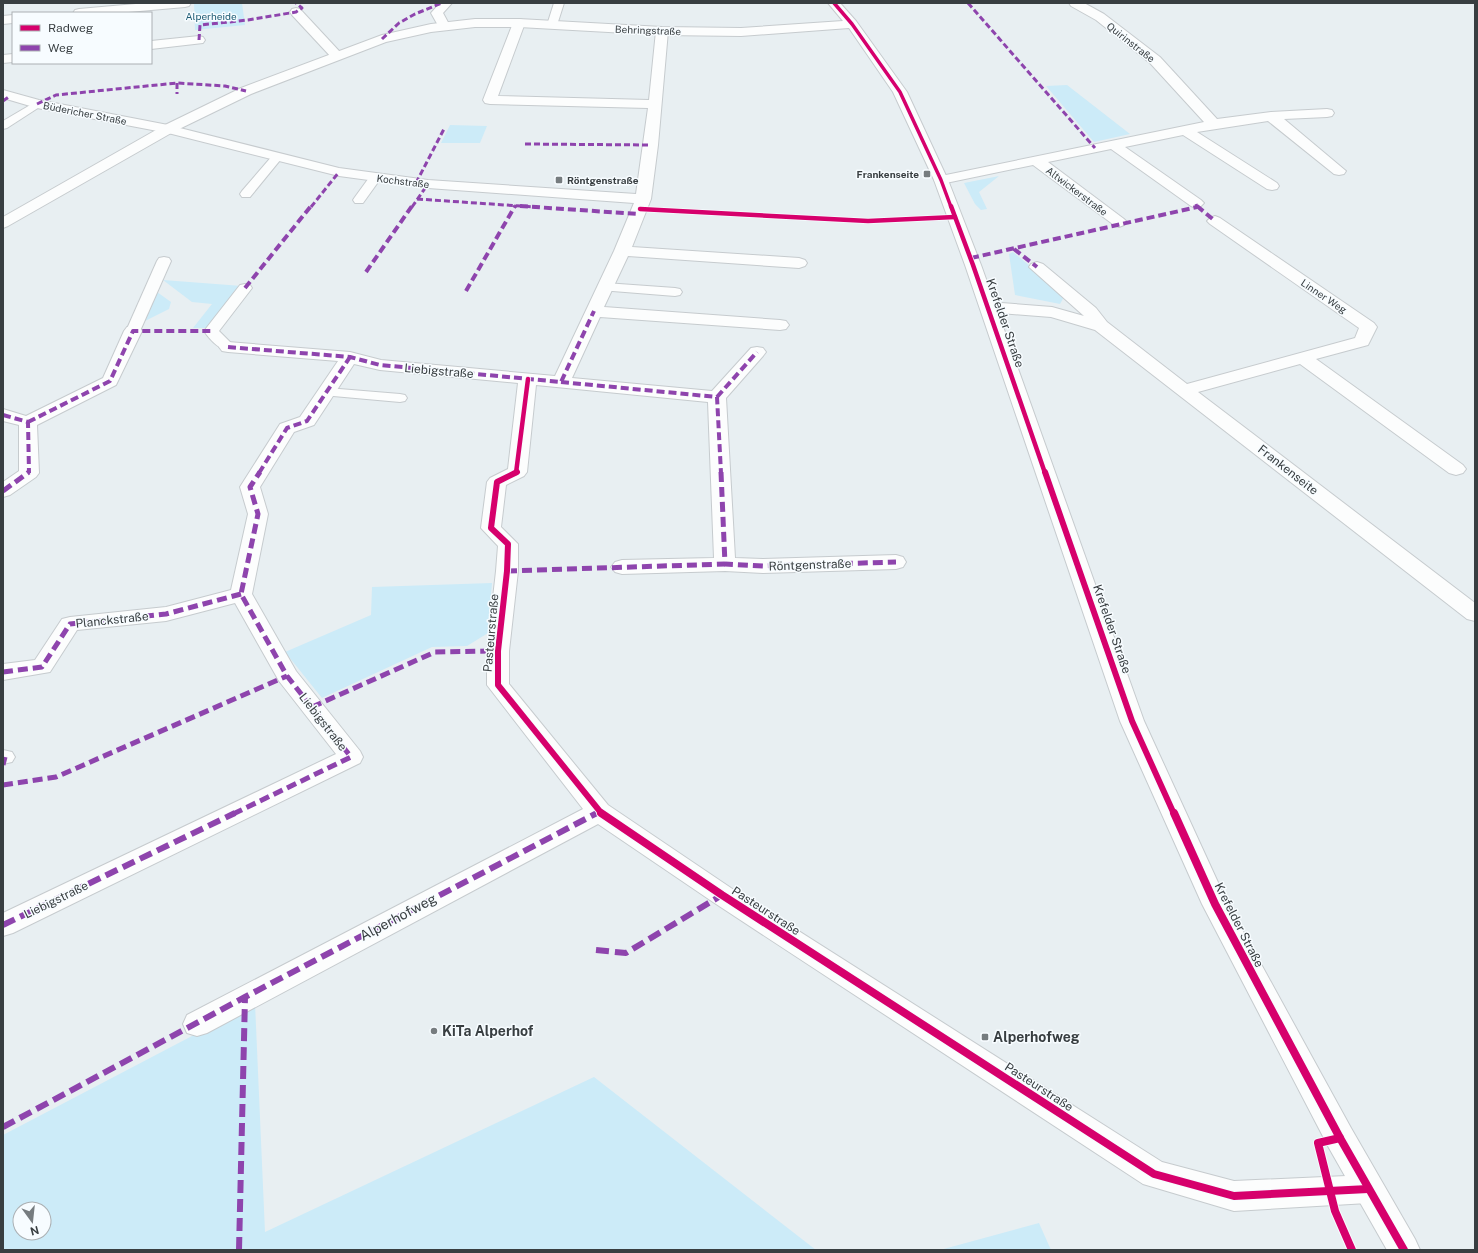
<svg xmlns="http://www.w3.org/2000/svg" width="1478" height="1253" viewBox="0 0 1478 1253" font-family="'Public Sans',sans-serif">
<rect width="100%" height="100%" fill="#e8eff2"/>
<g fill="#ccebf8" fill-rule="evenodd">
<polygon points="194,3 242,3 245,25 195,30"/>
<polygon points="1067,85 1130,134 1094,142 1046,86"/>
<polygon points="450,125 487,126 480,143 441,143"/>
<polygon points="999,176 979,192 987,209 981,210 975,204 964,183"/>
<polygon points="1013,252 1065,295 1060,304 1015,295 1009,254"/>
<polygon points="163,280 242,286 208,328 193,328 212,304 192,302"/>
<polygon points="157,292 171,302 169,309 145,321"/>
<polygon points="492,583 488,633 467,646 432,647 322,698 285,652 371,615 372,587"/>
<path d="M255 1003 265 1232 594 1077 816 1250H3V1135ZM20 1209H44V1233H20Z"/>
<polygon points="1039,1223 1051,1250 940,1250"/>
</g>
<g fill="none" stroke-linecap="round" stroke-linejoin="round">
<g stroke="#c6cbce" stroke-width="2">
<g id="service">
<polygon points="554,3 564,3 557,25 552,28 547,25"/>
<polygon points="37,101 43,104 41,106 7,128 3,129 3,121"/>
<polygon points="277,153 281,155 283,157 281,159 250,197 242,197 240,194 242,191 273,155"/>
<polygon points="375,174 379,175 381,178 363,203 355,203 353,200 355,197 371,175"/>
<polygon points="164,257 169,258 171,261 140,331 138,334 133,335 128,334 126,331 157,261 159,258"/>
<polygon points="605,283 675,288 680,289 682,292 680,295 675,296 600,290 598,287 600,284"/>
<path d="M245 284 250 285 252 288 219 331 235 347 233 350C222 353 210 340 204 331L240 285Z"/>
<polygon points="327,388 400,394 405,395 407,398 405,401 400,402 322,395 320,392 322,389"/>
<polygon points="3,750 12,752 15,757 12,762 3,764"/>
</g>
</g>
<g stroke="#c6cbce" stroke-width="2">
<g id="minor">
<polygon points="147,3 191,3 189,6 185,7 117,13 73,13 75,10 79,9"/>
<polygon points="440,3 452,3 443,13 450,26 448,29 440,29 431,13"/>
<polygon points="1069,3 1084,3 1104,14 1160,57 1217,119 1271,112 1327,109 1332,110 1334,113 1332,116 1327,117 1284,119 1346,171 1344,174 1339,175 1334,174 1268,121 1197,132 1277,183 1279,186 1277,189 1272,190 1267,189 1183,135 1125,147 1201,200 1204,203 1201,206 1196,208 1191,206 1111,149 1048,162 1124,219 1127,222 1124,225 1119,227 1114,225 1033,165 941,184 936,183 934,180 936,177 941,176 1204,122 1150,63 1096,20 1071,6"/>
<polygon points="296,8 300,9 340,52 342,55 340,58 332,58 292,15 290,12 292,9"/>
<polygon points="13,15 13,23 3,24 3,16"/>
<polygon points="519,19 523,20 525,23 498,96 649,100 656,31 658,28 666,28 668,31 658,145 651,199 632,247 799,258 805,260 807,263 805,266 799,268 628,256 604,307 780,320 786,321 789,325 786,329 780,330 600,317 572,378 712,391 751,348 757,347 763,348 766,352 763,356 726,398 735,558 763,559 896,555 903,557 906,562 903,567 896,569 763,573 725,571 622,574 615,572 611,567 615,562 622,560 714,558 708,402 536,385 527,472 524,476 506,485 501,527 518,544 518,571 509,651 509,684 608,805 731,888 1162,1162 1234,1181 1368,1175 1379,1179 1384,1189 1379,1199 1368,1203 1234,1211 1143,1184 713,902 598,824 207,1033 197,1036 187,1033 183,1024 187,1015 583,809 487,685 487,651 496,571 498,546 481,528 487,482 490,478 508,469 518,383 380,370 354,364 314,425 294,432 260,487 268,514 252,594 296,671 360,751 363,757 360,763 13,933 3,936 3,913 336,754 279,681 235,603 166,621 77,630 50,672 3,680 3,664 35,660 62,619 70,617 166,607 231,590 248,514 240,487 280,424 300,417 338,361 228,352 222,351 219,347 222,343 228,342 350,352 381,360 555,376 614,251 634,203 428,188 339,176 168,133 37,108 3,98 3,90 39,100 168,125 339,168 428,180 636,194 648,108 490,104 485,103 483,100 513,23 515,20"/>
<polygon points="199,36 203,37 205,40 203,43 151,49 151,41"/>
<polygon points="13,54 13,62 3,63 3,55"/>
<polygon points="1215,216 1220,218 1374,323 1377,327 1368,345 1316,359 1463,465 1466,469 1463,473 1456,475 1449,473 1300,364 1198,392 1475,603 1475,621 1467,619 1095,330 1051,317 988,312 982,311 980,307 982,303 988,302 1052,307 1084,316 1029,267 1031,264 1037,262 1043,264 1096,308 1107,322 1187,384 1355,338 1359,328 1210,224 1207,221 1210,218"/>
<polygon points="133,326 139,327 142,331 116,385 37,425 39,473 36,477 10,495 3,497 3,482 19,471 19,425 3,421 3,409 26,416 103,378 124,331 127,327"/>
</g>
</g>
<g stroke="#c6cbce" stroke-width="2">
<polygon id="tertiary" points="828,3 840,3 856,21 907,92 948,180 981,265 1144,721 1227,902 1351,1128 1415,1239 1420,1250 1387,1250 1329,1148 1202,904 1120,721 965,265 934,180 893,92 849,28 741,36 662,35 519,27 475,27 431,32 386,42 251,94 173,132 8,226 3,228 3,217 163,126 241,88 382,35 431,24 475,19 519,19 662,27 741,28 843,21"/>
</g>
<use href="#service" fill="#fcfdfd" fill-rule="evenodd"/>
<use href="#minor" fill="#fcfdfd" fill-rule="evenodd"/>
<use href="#tertiary" fill="#fcfdfd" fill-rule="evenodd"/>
<g stroke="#8e44ad" stroke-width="3" stroke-dasharray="6 3" stroke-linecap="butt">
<polyline points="968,3 1095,148"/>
<polyline points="382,39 399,23 415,14 442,3"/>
<polyline points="199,40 200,25 248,20 296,12 302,8 296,3"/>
<polyline points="177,83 177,94"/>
<polyline points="3,101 10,96"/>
<polyline points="37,104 56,95 177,83 225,86 246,91"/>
<polyline points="525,144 651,145"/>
<polyline points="416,183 445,127"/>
<polyline points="417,199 535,207"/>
<polyline points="1196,204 1197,207"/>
<polyline points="311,207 339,172"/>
<polyline points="412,207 428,184"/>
<polyline points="515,207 516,205"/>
</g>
<g stroke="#8e44ad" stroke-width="4" stroke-dasharray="8 4" stroke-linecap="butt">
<polyline points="520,206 638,214"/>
<polyline points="1197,206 1215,221"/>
<polyline points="1014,249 1037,267"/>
<polyline points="971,258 1197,207"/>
<polyline points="366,272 412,206"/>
<polyline points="245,288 311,206"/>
<polyline points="466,291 515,206"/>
<polyline points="228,347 350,357 380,365 561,382 594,311"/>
<polyline points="561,382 717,397 721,473"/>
<polyline points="717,397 757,352"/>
<polyline points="3,415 28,422 29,473"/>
<polyline points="28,422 110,381 133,331 211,331"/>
<polyline points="259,473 287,428 307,421 350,357"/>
</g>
<g stroke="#8e44ad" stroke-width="5" stroke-dasharray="10 5" stroke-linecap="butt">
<polyline points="721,472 725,564 763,566 896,562"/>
<polyline points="3,491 29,472"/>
<polyline points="507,571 725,564"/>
<polyline points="3,672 42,667 70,624 166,614 241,594"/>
<polyline points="312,707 435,652 498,651"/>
<polyline points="3,765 5,757"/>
<polyline points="3,785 56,777 287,676"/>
<polyline points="233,814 351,757 287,676 241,594 258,514 250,487 260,472"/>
<polyline points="595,814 599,812"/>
</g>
<g stroke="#8e44ad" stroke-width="6" stroke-dasharray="13 6" stroke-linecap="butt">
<polyline points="3,925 235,813"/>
<polyline points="596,950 626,953 722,895"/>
<polyline points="3,1127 245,997 597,813"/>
<polyline points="239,1250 245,997"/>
</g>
<g stroke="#f7fcff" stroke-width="5">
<polyline id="cycleway-far3" points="834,3 852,24 900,92 941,180 951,207"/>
</g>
<g stroke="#f7fcff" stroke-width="6">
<g id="cycleway-far2">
<polyline points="951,206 973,265 1045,473"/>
<polyline points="640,209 868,221 955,217"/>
<polyline points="516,473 528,379"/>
</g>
</g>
<g stroke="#f7fcff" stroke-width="8">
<g id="cycleway-far1">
<polyline points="517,472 497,482 491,528 508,544 507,571 498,651 498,685 602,814"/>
<polyline points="1045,472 1132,721 1174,814"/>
</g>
</g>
<g stroke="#f7fcff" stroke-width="10">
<g id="cycleway">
<polyline points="601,813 722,895 1154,1174 1234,1196 1368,1189"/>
<polyline points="1174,813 1215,904 1340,1138 1404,1250"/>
<polyline points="1340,1138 1318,1143 1335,1211 1352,1250"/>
</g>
</g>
<use href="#cycleway-far3" stroke="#d6006c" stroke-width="3.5"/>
<use href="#cycleway-far2" stroke="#d6006c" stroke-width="4.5"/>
<use href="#cycleway-far1" stroke="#d6006c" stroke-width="6"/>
<use href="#cycleway" stroke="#d6006c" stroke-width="8"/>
</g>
<g fill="#767c7f" stroke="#f7fcff" stroke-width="1.5">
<rect x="923" y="170" width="8" height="8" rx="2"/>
<rect x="555" y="176" width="8" height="8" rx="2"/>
<circle cx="434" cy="1031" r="4"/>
<rect x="981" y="1033" width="8" height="8" rx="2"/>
</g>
<g text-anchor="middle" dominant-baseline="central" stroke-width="3" stroke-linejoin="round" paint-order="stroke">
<g font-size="10" fill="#1f5c74" stroke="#f7fcff">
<text x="211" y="16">Alperheide</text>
</g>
<g font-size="10" fill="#383e41" stroke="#f7fcff">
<text transform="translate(648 30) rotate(2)">Behringstraße</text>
<text transform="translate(1131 42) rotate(38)">Quirinstraße</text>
<text transform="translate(85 113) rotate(11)">Büdericher Straße</text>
<text transform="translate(403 181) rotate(7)">Kochstraße</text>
<text transform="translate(1077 191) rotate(37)">Altwickerstraße</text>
<text transform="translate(1324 296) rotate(34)">Linner Weg</text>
</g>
<g font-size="10" font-weight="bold" fill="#383e41" stroke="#f7fcff" text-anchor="end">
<text x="919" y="174">Frankenseite</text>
<text x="567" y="180" text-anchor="start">Röntgenstraße</text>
</g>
<g font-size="12" fill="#383e41" stroke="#f7fcff">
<text transform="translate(1005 323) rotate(71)">Krefelder Straße</text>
<text transform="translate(439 371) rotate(5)">Liebigstraße</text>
<text transform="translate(1288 470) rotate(38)">Frankenseite</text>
<text transform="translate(810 565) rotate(-2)">Röntgenstraße</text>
<text transform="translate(112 620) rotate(-6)">Planckstraße</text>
<text transform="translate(1112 629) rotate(71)">Krefelder Straße</text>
<text transform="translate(491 633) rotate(-85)">Pasteurstraße</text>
<text transform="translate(323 722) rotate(52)">Liebigstraße</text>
<text transform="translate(56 900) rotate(-26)">Liebigstraße</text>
<text transform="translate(766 911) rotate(33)">Pasteurstraße</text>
<text transform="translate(1239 925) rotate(63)">Krefelder Straße</text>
<text transform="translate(1039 1087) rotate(33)">Pasteurstraße</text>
</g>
<g font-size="14" fill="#383e41" stroke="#f7fcff">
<text transform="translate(398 917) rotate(-28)">Alperhofweg</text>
</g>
<g font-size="14" font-weight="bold" fill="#383e41" stroke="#f7fcff" text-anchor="start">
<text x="442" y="1031">KiTa Alperhof</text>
<text x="993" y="1037">Alperhofweg</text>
</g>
</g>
<rect width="1478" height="1253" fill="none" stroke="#383e41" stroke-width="8"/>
<rect x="12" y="12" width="140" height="52" fill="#f7fcff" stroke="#abb0b3"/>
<rect x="20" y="25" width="20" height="6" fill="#d6006c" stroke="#abb0b3"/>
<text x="48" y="32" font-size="12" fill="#383e41">Radweg</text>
<rect x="20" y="45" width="20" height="6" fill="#8e44ad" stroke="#abb0b3"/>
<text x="48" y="52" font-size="12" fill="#383e41">Weg</text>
<g transform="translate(32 1221) rotate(165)"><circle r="19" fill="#f7fcff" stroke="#abb0b3"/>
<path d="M0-3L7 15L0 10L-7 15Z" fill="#767c7f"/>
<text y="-6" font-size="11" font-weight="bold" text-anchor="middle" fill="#383e41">N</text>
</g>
</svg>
